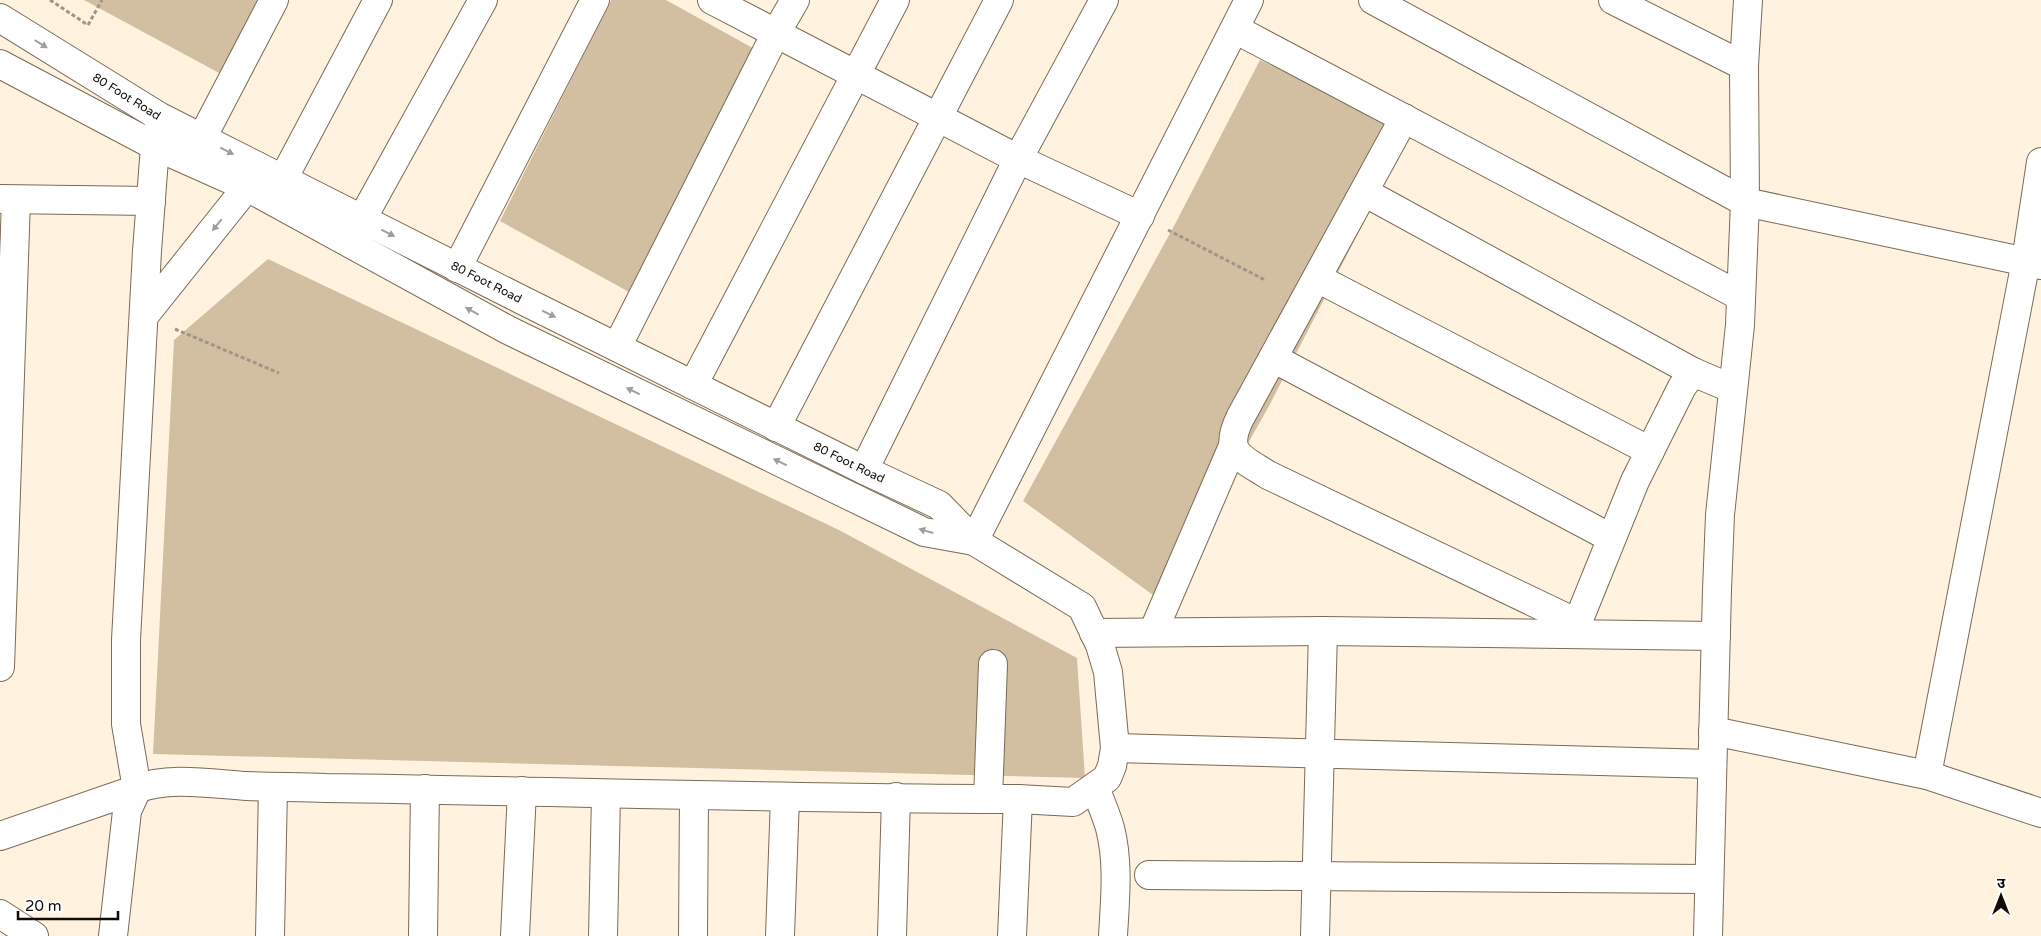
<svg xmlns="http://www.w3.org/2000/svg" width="2041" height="936" viewBox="0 0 2041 936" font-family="'Varela Round','Noto Sans Devanagari',sans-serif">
<rect width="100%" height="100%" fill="#fff3e0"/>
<g fill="#d2bfa2">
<polygon points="84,0 287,0 245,87"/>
<polygon points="611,0 666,0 776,61 649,303 500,221"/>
<polygon points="1260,60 1410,133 1269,406 1160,600 1023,501 1174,226"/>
<polygon points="268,259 839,530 1077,658 1085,778 153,754 174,340"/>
</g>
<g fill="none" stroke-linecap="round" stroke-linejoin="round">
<g stroke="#796b56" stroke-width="30">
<g id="minor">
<polyline points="712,0 1018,159 1140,216"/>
<polyline points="1373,0 1745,202 2041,265"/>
<polyline points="1613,0 1744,66"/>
<polyline points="1235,29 1740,296"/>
<path d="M1404 118 1240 418C1223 453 1240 457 1268 475L1577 623"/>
<polyline points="202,138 274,0"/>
<polyline points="283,179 378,0"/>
<polyline points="1364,192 1693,372"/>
<polyline points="0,199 151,201"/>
<polyline points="362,219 483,0"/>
<polyline points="457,268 595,0"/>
<polyline points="1317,278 1650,451"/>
<polyline points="144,316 247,187 257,166"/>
<polyline points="617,347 776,33 795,0"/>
<polyline points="1273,358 1611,538"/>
<polyline points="693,385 895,0"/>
<polyline points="776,427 999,0"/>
<polyline points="864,470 1018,159 1104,0"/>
<polyline points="974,541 1249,0"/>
<polyline points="1153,632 1233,446"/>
<polyline points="1094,633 1323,631 1716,636"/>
<polyline points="1573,634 1635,481 1682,387 1693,372 1733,389"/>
<polyline points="0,667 16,200"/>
<polyline points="1713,731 1927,775 2041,813"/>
<polyline points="1115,748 1712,764"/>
<polyline points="1927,775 2026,261 2041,162"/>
<path d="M1095 787C1100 801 1106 814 1110 828 1119 863 1115 900 1113 936"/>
<polyline points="988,799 993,664"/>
<polyline points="0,836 137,789 126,724 126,640 147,251 155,146 159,125"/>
<polyline points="1149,875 1709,879"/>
<polyline points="270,936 273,787"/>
<polyline points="423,936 425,789"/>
<polyline points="515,936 522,791"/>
<polyline points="603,936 606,794"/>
<polyline points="693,936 694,795"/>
<polyline points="780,936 785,797"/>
<polyline points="892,936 896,797"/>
<polyline points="1012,936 1018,799"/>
<polyline points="1315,936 1323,631"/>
<polyline points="1708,936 1717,590 1720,515 1740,325 1745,202 1744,66 1748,0"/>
</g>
</g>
<g stroke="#796b56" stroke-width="30">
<g id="tertiary">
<path id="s1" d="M0 18 160 117 522 300 864 470 939 505 974 541 1082 607 1100 645 1108 672 1115 748 1112 766 1107 778 1073 802 1018 799C788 799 557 791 326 788 300 787 273 787 247 786 214 784 167 776 137 789L127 811 113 936"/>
<polyline points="0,64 155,146 247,187 508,330 924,532 974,541"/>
<polyline points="0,914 34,936"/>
</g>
</g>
<g stroke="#9f9688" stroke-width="3" stroke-dasharray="4 2.5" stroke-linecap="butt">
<polyline points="50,0 88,25 102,0"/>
<polyline points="1168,230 1265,280"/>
<polyline points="175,329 279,373"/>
</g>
<use href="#minor" stroke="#fff" stroke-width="28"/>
<use href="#tertiary" stroke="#fff" stroke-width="28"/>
</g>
<defs><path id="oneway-solid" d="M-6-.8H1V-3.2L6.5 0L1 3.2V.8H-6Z" transform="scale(1.25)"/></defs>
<g fill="#a09e9b">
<use href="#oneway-solid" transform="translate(41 44) rotate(32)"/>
<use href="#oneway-solid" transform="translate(227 151) rotate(27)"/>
<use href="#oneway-solid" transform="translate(217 225) rotate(129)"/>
<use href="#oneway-solid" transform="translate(388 233) rotate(27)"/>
<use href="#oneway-solid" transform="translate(472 311) rotate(-151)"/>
<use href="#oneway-solid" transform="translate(549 314) rotate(26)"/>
<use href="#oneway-solid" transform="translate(633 391) rotate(-154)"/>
<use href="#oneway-solid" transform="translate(780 462) rotate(-154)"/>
<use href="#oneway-solid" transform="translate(926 531) rotate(-164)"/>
</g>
<g text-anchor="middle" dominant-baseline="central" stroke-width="5" stroke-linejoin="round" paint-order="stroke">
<g font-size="12" fill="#110c05" stroke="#fff">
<text stroke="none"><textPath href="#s1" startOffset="149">80 Foot Road</textPath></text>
<text stroke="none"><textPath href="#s1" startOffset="554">80 Foot Road</textPath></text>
<text stroke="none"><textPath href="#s1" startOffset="959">80 Foot Road</textPath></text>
</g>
</g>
<g transform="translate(2001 896)" stroke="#ffffff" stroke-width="4" paint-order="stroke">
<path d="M0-4L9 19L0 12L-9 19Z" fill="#110c05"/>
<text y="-8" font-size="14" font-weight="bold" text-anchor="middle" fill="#110c05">उ</text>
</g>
<path d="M18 911v8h100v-8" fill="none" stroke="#110c05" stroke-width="2.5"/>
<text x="25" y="911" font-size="15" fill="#110c05" stroke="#ffffff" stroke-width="4" paint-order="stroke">20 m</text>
</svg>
